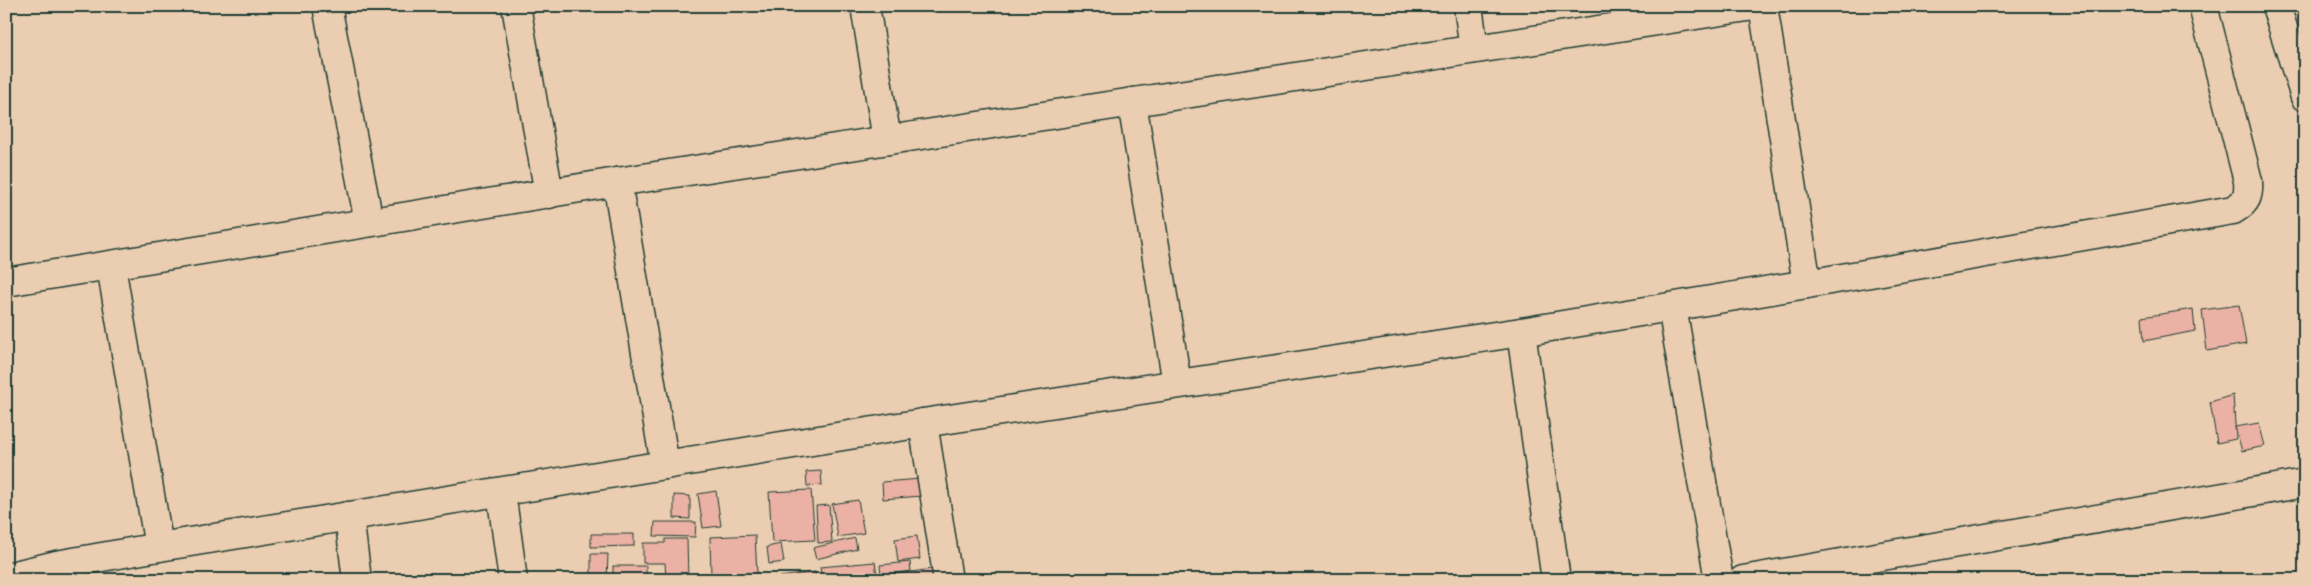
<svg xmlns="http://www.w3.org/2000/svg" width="2311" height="586" viewBox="0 0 2311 586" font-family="Delius,sans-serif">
<rect width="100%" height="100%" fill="#ebceb1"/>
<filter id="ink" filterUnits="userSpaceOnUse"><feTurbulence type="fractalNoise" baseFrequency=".02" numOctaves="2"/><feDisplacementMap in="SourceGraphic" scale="10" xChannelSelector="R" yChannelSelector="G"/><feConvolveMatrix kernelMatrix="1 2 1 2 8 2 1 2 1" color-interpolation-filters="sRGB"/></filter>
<g filter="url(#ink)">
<g fill="#ebb1a4" stroke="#1f3d34">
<polygon points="2239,305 2246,344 2207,351 2202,310"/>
<polygon points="2193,309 2195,331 2144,341 2142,317"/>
<polygon points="2233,395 2236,439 2217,443 2210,402"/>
<polygon points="2259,423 2265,446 2242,451 2235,427"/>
<polygon points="821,471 822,485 807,486 806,472"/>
<polygon points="921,479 922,496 883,499 882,482"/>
<polygon points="811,490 815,540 772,542 769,492"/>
<polygon points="716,491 721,526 703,528 698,494"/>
<polygon points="674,495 690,496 690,519 674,518"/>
<polygon points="858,500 864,533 838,537 832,504"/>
<polygon points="829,505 832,542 818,543 816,506"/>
<polygon points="655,522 696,522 695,537 654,536"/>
<polygon points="591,534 634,534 634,546 591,547"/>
<polygon points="755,535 757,574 711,576 710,537"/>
<polygon points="917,536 920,559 898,562 895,539"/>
<polygon points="855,538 857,549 816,559 813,548"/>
<polygon points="665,539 687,539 688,580 666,580 665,563 643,563 643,543 665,543"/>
<polygon points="781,544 784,562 769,564 767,547"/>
<polygon points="591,554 608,554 607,580 591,580"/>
<polygon points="875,562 877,575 822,580 820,567"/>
<polygon points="910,562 911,571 881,575 880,565"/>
<rect x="613" y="566" width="33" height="14"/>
<polygon points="938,568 939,580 885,580 885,576"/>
<polygon points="815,572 816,580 780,580 780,577"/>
<polygon points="282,575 283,580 265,580 264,576"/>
</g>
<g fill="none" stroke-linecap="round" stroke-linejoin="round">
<g stroke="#1f3d34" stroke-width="31">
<g id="street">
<polyline points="327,6 369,222"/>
<polyline points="516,6 549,194"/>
<polyline points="865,6 887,140"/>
<polyline points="1468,6 1474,49"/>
<polyline points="1763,6 1807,284"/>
<polyline points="2276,6 2305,97"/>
<polyline points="1132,102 1177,384"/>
<polyline points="617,182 665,465"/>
<polyline points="111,266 159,547"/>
<polyline points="6,282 617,182 1754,6"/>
<polyline points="1672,307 1719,580"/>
<polyline points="1521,332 1556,580"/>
<polyline points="923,423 948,580"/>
<polyline points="501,492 513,580"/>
<polyline points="349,516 357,580"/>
<path d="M6 577 56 565 159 547 923 423 1521 332 1807 284 2233 210C2247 202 2249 196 2248 181L2203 6"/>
<polyline points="1743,580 2305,483"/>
</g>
</g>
<use href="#street" stroke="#ebceb1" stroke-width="28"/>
</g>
</g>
<rect width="2311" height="586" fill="none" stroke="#ebceb1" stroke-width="25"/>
<rect x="12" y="12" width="2286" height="561" fill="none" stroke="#1f3d34" stroke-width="2" filter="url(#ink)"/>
</svg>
